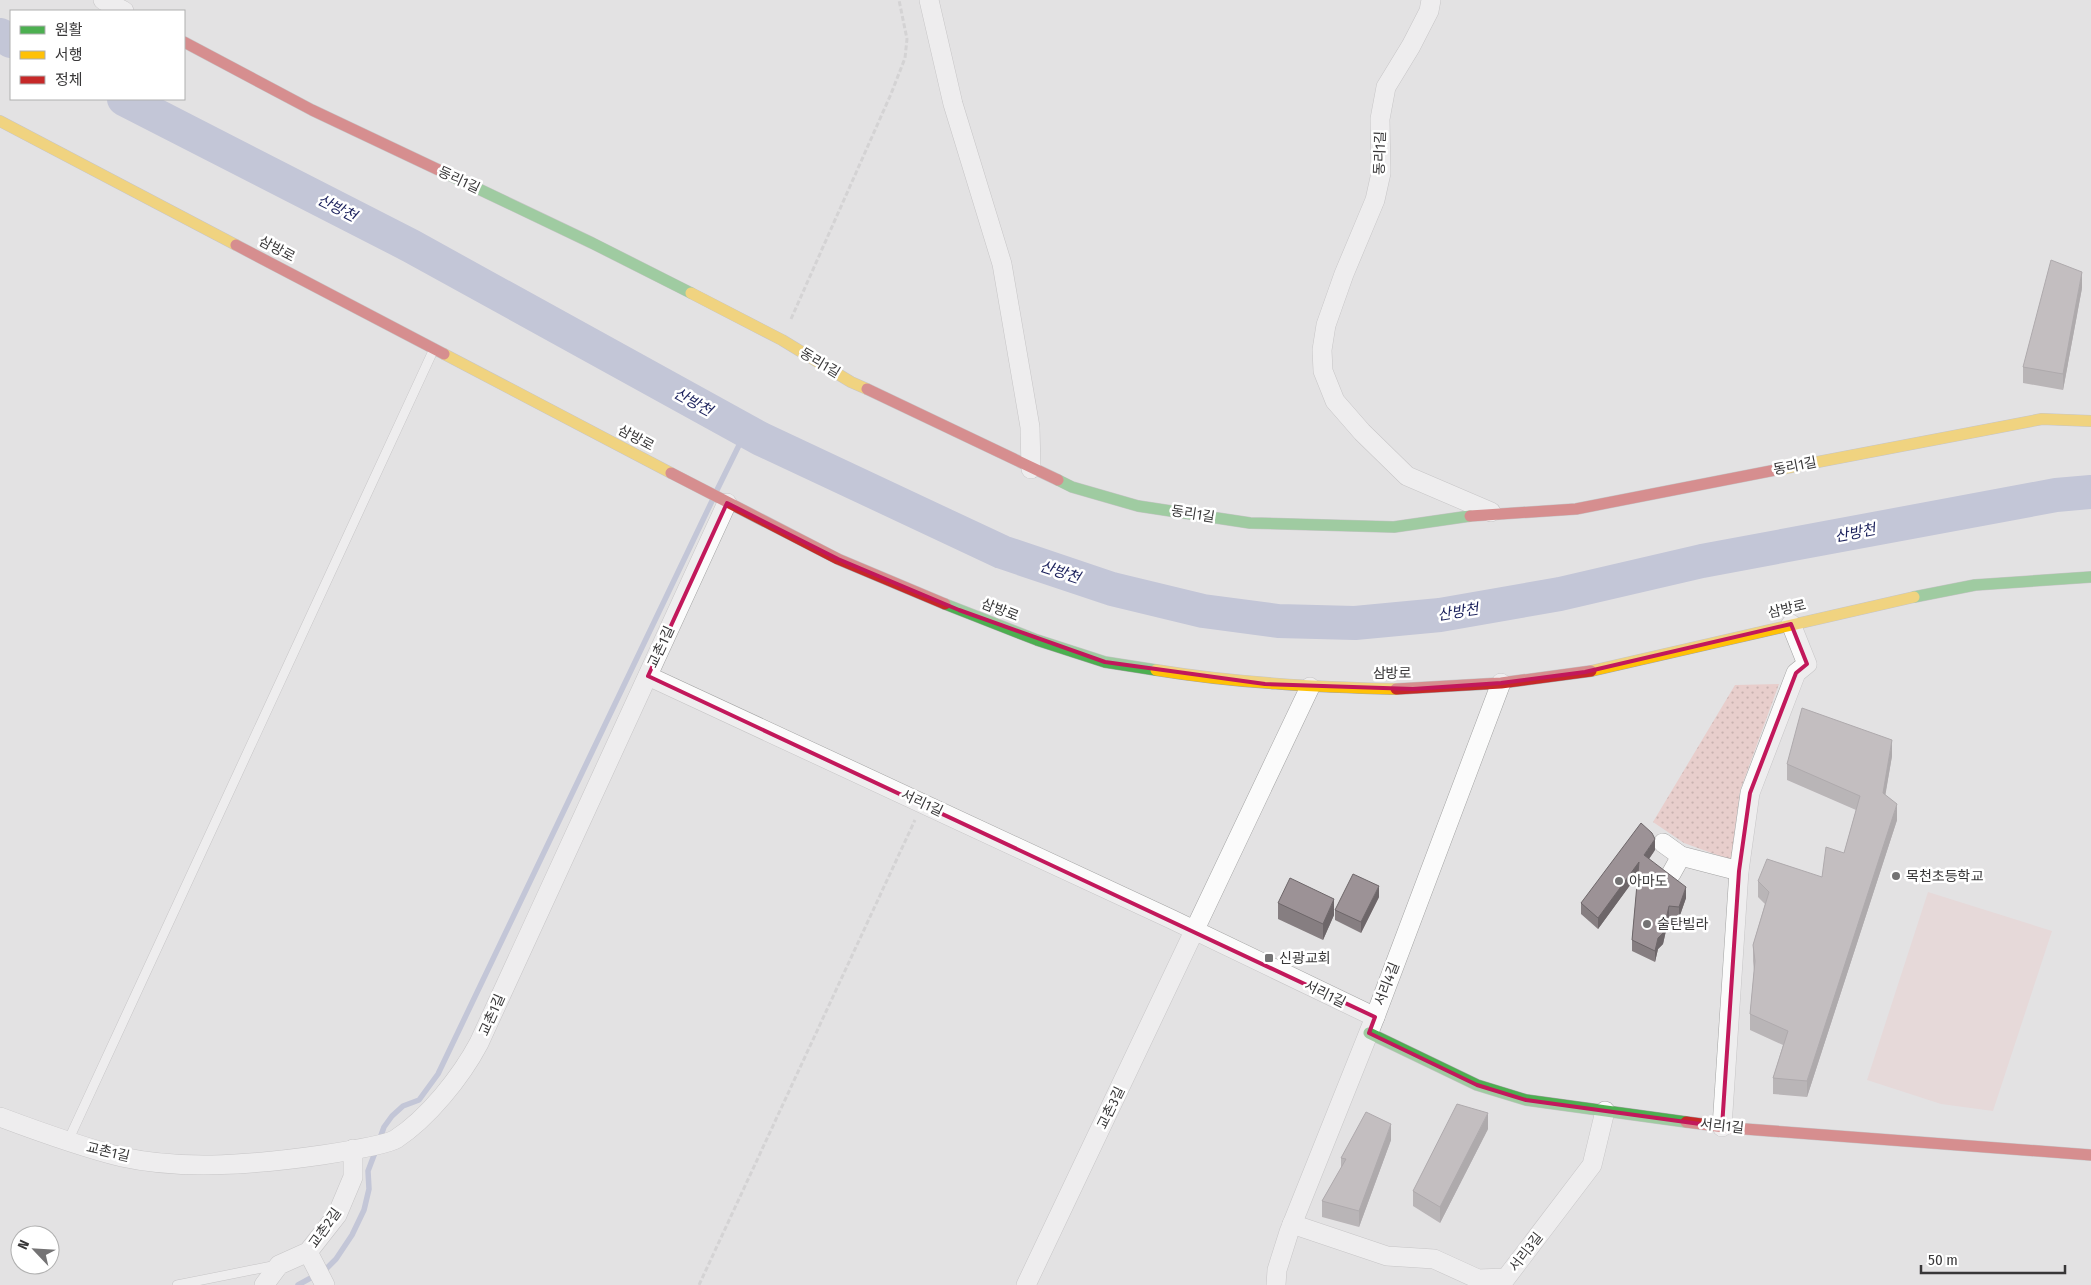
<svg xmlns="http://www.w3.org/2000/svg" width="2091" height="1285" viewBox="0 0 2091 1285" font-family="'Fira Sans Condensed','Noto Sans KR',sans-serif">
<defs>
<pattern id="garden-dots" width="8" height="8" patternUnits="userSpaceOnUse" patternTransform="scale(1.25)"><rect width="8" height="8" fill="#e8cecc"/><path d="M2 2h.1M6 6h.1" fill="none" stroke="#c8b2b0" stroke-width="1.8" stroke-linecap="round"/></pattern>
</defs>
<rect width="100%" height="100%" fill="#e3e2e3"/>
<polygon fill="#e8cecc" points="1928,892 2052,931 1993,1111 1941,1104 1867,1080"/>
<polygon fill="url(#garden-dots)" points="1779,684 1740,791 1731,860 1684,843 1653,822 1735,685"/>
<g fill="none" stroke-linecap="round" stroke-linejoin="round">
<g stroke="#9ca4c7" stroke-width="5.5">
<polyline points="717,490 746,431"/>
<polyline points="379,1141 384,1127 392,1116 403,1106 419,1100 438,1074 712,501"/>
<polyline points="298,1285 325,1270 336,1259 352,1235 364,1210 369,1189 368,1171 376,1150"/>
</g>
<g stroke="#9ca4c7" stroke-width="34">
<polyline points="0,35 11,41"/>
<polyline points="124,99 411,246 761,439 1002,552 1112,589 1203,611 1278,621 1355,623 1440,615 1560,594 1702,561 2056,495 2091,492"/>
</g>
<g stroke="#a3a3a3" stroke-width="10">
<g id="lane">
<polyline points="68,1141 433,351"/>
<polyline points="177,1285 277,1265"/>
</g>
</g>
<g stroke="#a3a3a3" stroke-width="20">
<g id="street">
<polyline points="103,0 124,11"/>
<polyline points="929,0 953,104 1002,264 1030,427 1031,469"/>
<polyline points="1431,0 1429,11 1411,46 1386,87 1380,119 1381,173 1375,200 1344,274 1326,325 1322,350 1323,371 1335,401 1362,432 1407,476 1491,512"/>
<polyline points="648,676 1171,919 1375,1017"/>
<polyline points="1663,843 1681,856 1739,871"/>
<polyline points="1671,874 1681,856"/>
<path d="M0 1117C40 1132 81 1147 122 1157 185 1171 259 1164 322 1155 335 1153 387 1145 396 1139 428 1118 461 1077 479 1043L727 503"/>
<polyline points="1722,1127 1739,871 1750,793 1796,673 1807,664 1791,624"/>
<polyline points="1292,1224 1387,1256 1434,1259 1478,1279 1506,1278 1592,1165 1605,1111"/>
<polyline points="308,1252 325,1285"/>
<polyline points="264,1285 279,1265 308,1252 337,1215 353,1177 353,1149"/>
<polyline points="1026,1285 1310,687"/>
<polyline points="1276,1285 1277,1270 1289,1232 1375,1017 1501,683"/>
</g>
</g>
<g stroke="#a3a3a3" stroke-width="12">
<g id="fast">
<polyline points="443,172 592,243 691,293"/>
<polyline points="1058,480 1072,487 1138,506 1250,523 1394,527 1470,516"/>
<polyline points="1914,597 1975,585 2091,577"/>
<polyline points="945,604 1037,640 1105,662 1156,670"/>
<polyline points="1369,1033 1477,1085 1526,1100 1686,1122"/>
</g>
</g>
<g stroke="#a3a3a3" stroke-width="12">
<g id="slow">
<polyline points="0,121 236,245"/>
<polyline points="691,293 782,340 851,382 867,389"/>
<polyline points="444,354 671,473"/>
<polyline points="1781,469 2042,419 2091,421"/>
<path d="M1156 670C1236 683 1316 687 1396 689"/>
<polyline points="1591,671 1914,597"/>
</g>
</g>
<g stroke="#a3a3a3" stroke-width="12">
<g id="jam">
<polyline points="184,42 312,110 443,172"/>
<polyline points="236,245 444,354"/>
<polyline points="867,389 1058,480"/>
<polyline points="671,473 838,559 945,604"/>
<polyline points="1470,516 1576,509 1781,469"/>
<polyline points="1396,689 1501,683 1591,671"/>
<polyline points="1686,1122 1732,1128 2091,1155"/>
</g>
</g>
<g stroke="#c1c1c1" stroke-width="3" stroke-dasharray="5 2.5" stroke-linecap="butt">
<polyline points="791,319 891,94 905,58 907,39 899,0"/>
<polyline points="699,1285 915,820"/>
</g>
<use href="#lane" stroke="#fbfbfb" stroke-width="9"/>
<use href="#street" stroke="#fbfbfb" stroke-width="19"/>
<use href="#fast" stroke="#4caf50" stroke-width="11"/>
<use href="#slow" stroke="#ffc107" stroke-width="11"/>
<use href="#jam" stroke="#c62828" stroke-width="11"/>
</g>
<g fill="#867e81">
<polygon points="2082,288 2063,390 2023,383 2023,367"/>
<polygon points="1892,756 1885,795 1897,820 1807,1097 1773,1094 1773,1078 1783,1045 1750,1030 1750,1014 1754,971 1753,961 1753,945 1765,904 1758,897 1758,881 1822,877 1844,853 1856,810 1787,780 1787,764"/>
<polygon points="1655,850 1649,859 1686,898 1679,918 1669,917 1663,944 1658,949 1655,962 1632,951 1632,940 1638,874 1598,929 1581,914 1581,903"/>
<polygon points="1379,897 1361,933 1335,920 1335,910"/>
<polygon points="1278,903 1334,915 1323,940 1278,919"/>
<polygon points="1488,1129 1440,1223 1413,1206 1413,1191"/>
<polygon points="1391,1140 1359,1227 1322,1217 1322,1201 1341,1168 1341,1158"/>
</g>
<g fill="#6d6669">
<polygon points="2082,272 2082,288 2063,390 2063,374"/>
<polygon points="1892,740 1892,756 1883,809 1883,793"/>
<polygon points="1897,804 1897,820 1807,1097 1807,1081"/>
<polygon points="1655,839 1655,850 1644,866 1644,855"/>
<polygon points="1639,862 1639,873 1598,929 1598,918"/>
<polygon points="1379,886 1379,897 1361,933 1361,922"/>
<polygon points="1686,887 1686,898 1679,918 1679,907"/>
<polygon points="1334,899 1334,915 1323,940 1323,924"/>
<polygon points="1669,906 1669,917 1663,944 1658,949 1655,962 1655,951 1658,938"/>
<polygon points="1488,1113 1488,1129 1440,1223 1440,1207"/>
<polygon points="1391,1124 1391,1140 1359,1227 1359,1211"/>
</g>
<g fill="#9c9296" stroke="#6d6669">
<polygon points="2051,260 2082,272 2063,374 2023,367"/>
<polygon points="1802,708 1892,740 1883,793 1897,804 1807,1081 1773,1078 1788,1031 1750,1014 1755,961 1753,945 1769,892 1758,881 1767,859 1822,877 1826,847 1844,853 1860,796 1787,764"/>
<polygon points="1641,823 1652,833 1655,839 1644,855 1686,887 1679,907 1669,906 1663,933 1658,938 1655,951 1632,940 1639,862 1598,918 1581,903"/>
<polygon points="1353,874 1379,886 1361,922 1335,910"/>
<polygon points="1290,878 1334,899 1323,924 1278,903"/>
<polygon points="1457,1104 1488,1113 1440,1207 1413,1191"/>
<polygon points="1366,1112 1391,1124 1359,1211 1322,1201 1346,1159 1341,1158"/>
</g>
<path d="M0 0H2091V1285H0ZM727 503 838 559 959 610 1105 662 1265 684 1413 689 1501 683 1585 672 1791 624 1807 664 1796 673 1750 793 1739 871 1722 1127 1526 1100 1477 1085 1369 1033 1375 1017 648 676Z" fill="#e3e2e3" fill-opacity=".55" fill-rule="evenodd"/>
<path fill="none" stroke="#c2185b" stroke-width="4" stroke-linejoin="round" d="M727 503 838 559 959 610 1105 662 1265 684 1413 689 1501 683 1585 672 1791 624 1807 664 1796 673 1750 793 1739 871 1722 1127 1526 1100 1477 1085 1369 1033 1375 1017 648 676Z"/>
<g fill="#747374" stroke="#fff" stroke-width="2">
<circle cx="1896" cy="876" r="5"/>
<circle cx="1619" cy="881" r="5"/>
<circle cx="1647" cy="924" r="5"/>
<rect x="1264" y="953" width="10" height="10" rx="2.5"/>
</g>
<g text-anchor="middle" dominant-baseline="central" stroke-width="5" stroke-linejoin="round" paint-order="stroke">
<g font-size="14" fill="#383738" stroke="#fff">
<text transform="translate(1380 153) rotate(-88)">동리1길</text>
<text transform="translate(459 180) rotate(25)">동리1길</text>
<text transform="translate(277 249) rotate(28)">삼방로</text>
<text transform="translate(820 363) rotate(31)">동리1길</text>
<text transform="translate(636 438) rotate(28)">삼방로</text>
<text transform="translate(1795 466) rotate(-11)">동리1길</text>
<text transform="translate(1193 514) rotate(9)">동리1길</text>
<text transform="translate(1787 609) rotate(-13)">삼방로</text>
<text transform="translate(1000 610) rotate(21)">삼방로</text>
<text transform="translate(661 647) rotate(-65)">교촌1길</text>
<text x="1392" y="673">삼방로</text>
<text transform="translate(922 803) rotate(25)">서리1길</text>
<text transform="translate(1387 984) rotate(-69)">서리4길</text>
<text transform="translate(1325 994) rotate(26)">서리1길</text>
<text transform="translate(492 1015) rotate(-66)">교촌1길</text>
<text transform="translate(1111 1108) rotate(-64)">교촌3길</text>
<text transform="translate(1722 1126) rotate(6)">서리1길</text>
<text transform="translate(108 1152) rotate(13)">교촌1길</text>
<text transform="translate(325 1228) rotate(-55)">교촌2길</text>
<text transform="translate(1526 1252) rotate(-52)">서리3길</text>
</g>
<g font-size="14" fill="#383738" stroke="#fff" text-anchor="start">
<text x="1906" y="876">목천초등학교</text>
<text x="1629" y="881">아마도</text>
<text x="1657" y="924">술탄빌라</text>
<text x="1279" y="958">신광교회</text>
</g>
<g font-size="15" font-style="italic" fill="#1b215c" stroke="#fff">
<text transform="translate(337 208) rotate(27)">산방천</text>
<text transform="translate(693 402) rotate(29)">산방천</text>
<text transform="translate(1855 533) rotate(-11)">산방천</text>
<text transform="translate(1060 572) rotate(18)">산방천</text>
<text transform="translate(1458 612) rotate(-9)">산방천</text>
</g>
</g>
<rect x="10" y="10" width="175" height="90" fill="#ffffff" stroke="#afafaf"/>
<rect x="20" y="26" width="25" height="8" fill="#4caf50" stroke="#afafaf"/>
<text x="55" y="35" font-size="15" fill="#383738">원활</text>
<rect x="20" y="51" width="25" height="8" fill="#ffc107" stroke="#afafaf"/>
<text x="55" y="60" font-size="15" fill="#383738">서행</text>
<rect x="20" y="76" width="25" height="8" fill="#c62828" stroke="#afafaf"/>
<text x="55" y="85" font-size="15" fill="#383738">정체</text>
<g transform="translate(35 1250) rotate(295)"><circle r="24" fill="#ffffff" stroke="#afafaf"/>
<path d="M0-4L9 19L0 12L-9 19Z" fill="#747374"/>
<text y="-8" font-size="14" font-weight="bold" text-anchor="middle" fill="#383738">N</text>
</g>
<path d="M1921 1265v8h144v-8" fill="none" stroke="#383738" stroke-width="2.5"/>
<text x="1928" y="1265" font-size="15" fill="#383738" stroke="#ffffff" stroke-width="4" paint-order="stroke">50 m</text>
</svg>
